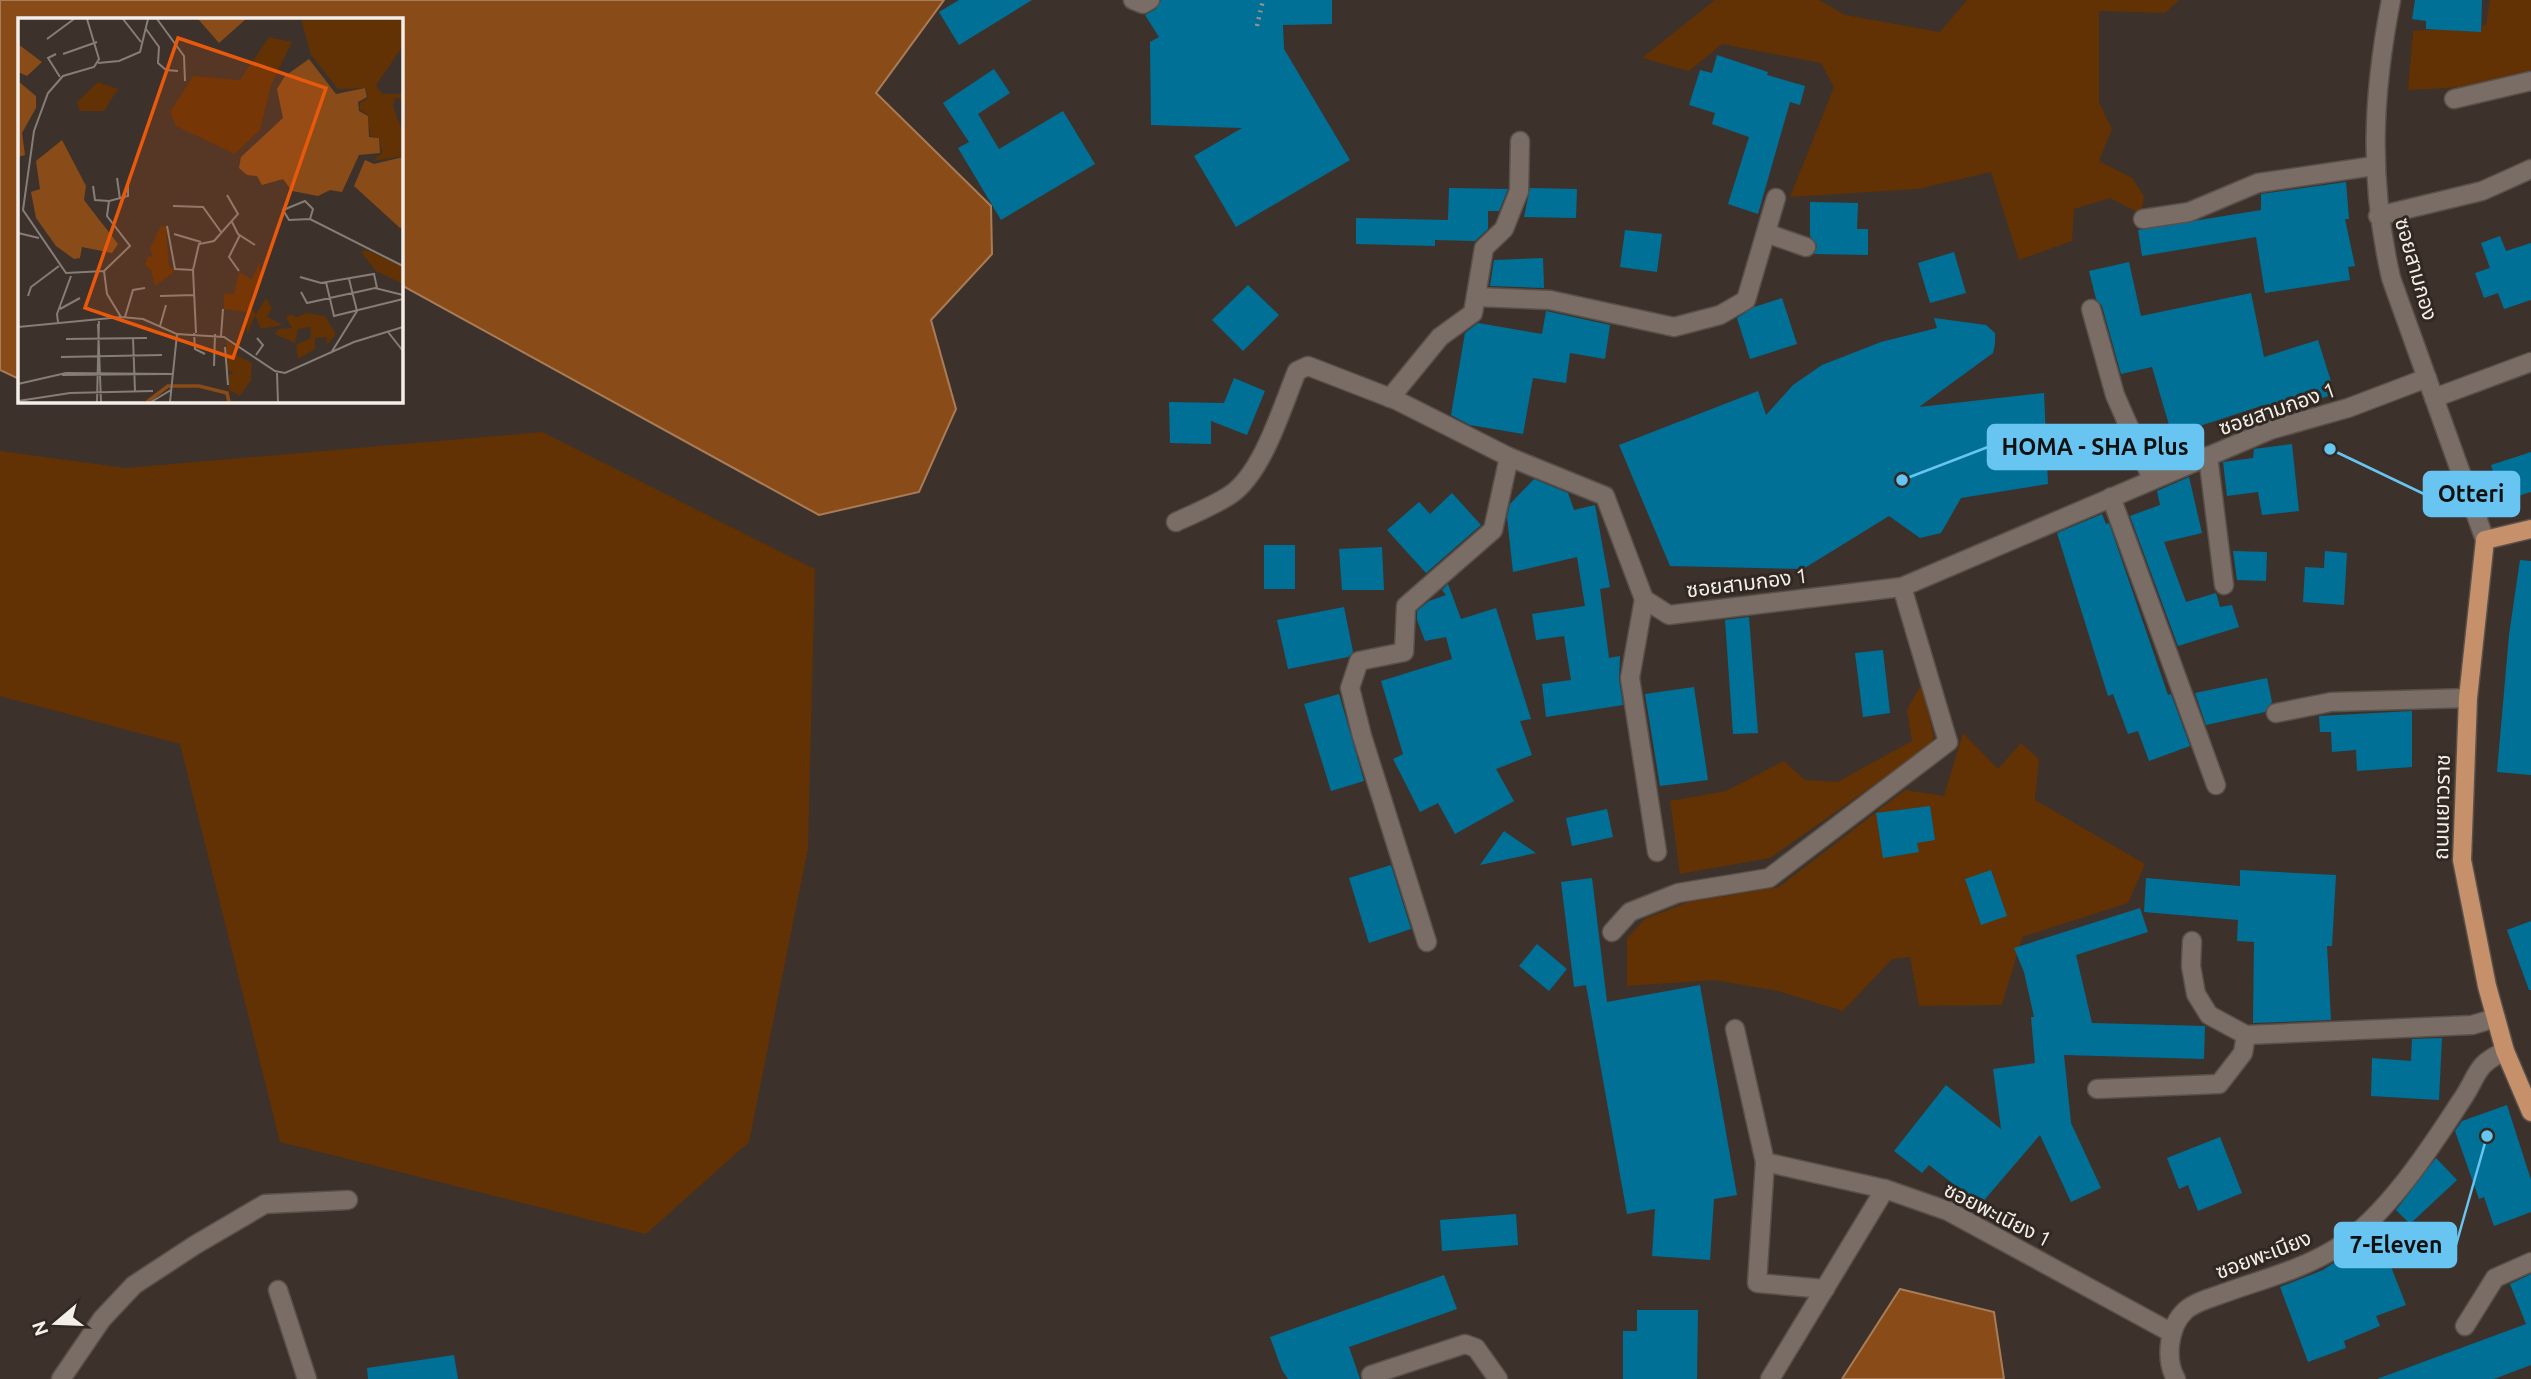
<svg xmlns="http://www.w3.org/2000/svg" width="2531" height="1379" viewBox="0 0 2531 1379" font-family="Ubuntu,'Noto Sans Thai',sans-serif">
<rect width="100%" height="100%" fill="#3c322b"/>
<g fill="#623104">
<polygon points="1715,0 1819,0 1845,15 1940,32 1967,0 2179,0 2165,13 2099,11 2099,102 2112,129 2099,161 2132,178 2144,196 2141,214 2110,198 2074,209 2072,241 2019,260 1991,172 1918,189 1790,197 1834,87 1821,63 1722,44 1689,71 1642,58"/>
<polygon points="2490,0 2531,0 2531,70 2464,87 2408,90 2413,31 2486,25"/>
<polygon points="542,432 815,569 808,848 749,1142 646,1234 280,1142 180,744 0,696 0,451 126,468"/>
<polygon points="1922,683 1934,738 1928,747 1770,858 1680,874 1670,801 1726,791 1784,761 1805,780 1837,782 1912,741 1907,710"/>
<polygon points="1963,733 1998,769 2021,743 2039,759 2035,800 2145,864 2128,903 2022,937 2002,1005 1919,1006 1910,957 1892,959 1843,1011 1778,991 1714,980 1627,986 1627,938 1645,919 1688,902 1779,887 1905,790 1944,796"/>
</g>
<g fill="#894b18" stroke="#a97c57" stroke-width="2">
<polygon points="0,0 944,0 876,93 991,206 992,254 931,320 956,409 919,492 819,515 401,285 401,19 19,19 19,379 0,370"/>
<polygon points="1900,1289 1994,1312 2004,1379 1842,1379"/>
</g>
<g fill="#017097">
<polygon points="959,0 1032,0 959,45 939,12"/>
<polygon points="1161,0 1332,0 1332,24 1283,25 1284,49 1350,160 1236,227 1194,156 1242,128 1151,125 1150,42 1159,37 1145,15 1156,9"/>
<polygon points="2415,0 2482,0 2481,32 2426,29 2426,21 2412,19"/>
<polygon points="1717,55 1768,72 1767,75 1805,86 1800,105 1790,102 1758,214 1728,204 1749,137 1712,124 1715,113 1689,105 1700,70 1712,73"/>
<polygon points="994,69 1010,93 978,114 999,149 1063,111 1095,164 1001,220 958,148 969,142 943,103"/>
<polygon points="2346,182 2349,219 2345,219 2355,266 2348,267 2350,280 2265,293 2256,237 2142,256 2138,230 2261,210 2261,194"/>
<polygon points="1449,188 1508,189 1499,211 1488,211 1488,229 1475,241 1435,240 1435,246 1356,244 1356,218 1448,220"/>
<polygon points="1530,188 1577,189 1576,218 1524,217"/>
<polygon points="1810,202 1858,203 1857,229 1868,229 1868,255 1814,254 1817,246 1810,236"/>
<polygon points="1625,230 1662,234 1657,272 1620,267"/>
<polygon points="2500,236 2506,251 2531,243 2531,300 2504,309 2498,293 2484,298 2475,273 2490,268 2481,243"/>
<polygon points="1954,252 1966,293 1930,303 1918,263"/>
<polygon points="1543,258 1544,288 1490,286 1494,260"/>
<polygon points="2129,262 2141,316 2251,293 2264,357 2318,340 2335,394 2267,415 2264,405 2172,435 2152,367 2121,374 2102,306 2096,299 2089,271"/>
<polygon points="1248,285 1279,315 1243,351 1212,320"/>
<polygon points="1782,298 1797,344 1750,359 1737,318 1754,307"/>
<polygon points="1546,311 1610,325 1605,359 1570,353 1566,383 1533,378 1523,434 1470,425 1451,415 1465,333 1478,323 1542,334"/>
<polygon points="1934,318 1986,325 1995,333 1995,344 1993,353 1919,407 2044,393 2048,484 1961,498 1941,533 1920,538 1889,516 1803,569 1670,566 1619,445 1758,391 1766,415 1793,385 1822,365 1881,342 1937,328"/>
<polygon points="1234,378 1265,391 1247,435 1211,421 1211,444 1170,443 1169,402 1224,403"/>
<polygon points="2292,444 2299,511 2262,515 2258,492 2227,496 2223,462 2253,458 2254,449"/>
<polygon points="2531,452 2531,492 2502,501 2491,465"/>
<polygon points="2189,477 2202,533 2164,542 2186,602 2216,593 2220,607 2232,605 2239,627 2178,646 2130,516 2160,505 2157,491"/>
<polygon points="1534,479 1568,493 1574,510 1595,505 1610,587 1600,589 1609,658 1620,656 1619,679 1623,705 1546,717 1542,684 1571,680 1564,636 1536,640 1532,614 1585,606 1577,557 1513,572 1507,517 1510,504"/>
<polygon points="1452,493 1481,525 1426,573 1387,530 1419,502 1430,514"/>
<polygon points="2102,514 2106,524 2109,523 2168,695 2171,694 2190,746 2149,761 2138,731 2128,734 2113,694 2108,696 2057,533"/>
<rect x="1264" y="545" width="31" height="44"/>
<polygon points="1382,547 1384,590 1342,590 1339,549"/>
<polygon points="2233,551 2267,552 2266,581 2237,580"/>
<polygon points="2325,551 2347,553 2344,605 2303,602 2305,567 2324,568"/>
<polygon points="2520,560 2531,561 2531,775 2497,772 2509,635"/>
<polygon points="1448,584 1461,619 1496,608 1531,719 1520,721 1532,755 1496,769 1514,801 1455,834 1438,803 1420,812 1393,759 1403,754 1381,681 1452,659 1446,637 1425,641 1417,620 1417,611 1429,601 1446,595 1442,590"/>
<polygon points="1344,607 1353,652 1348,657 1288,669 1277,620"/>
<polygon points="1749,617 1758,733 1733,734 1725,620"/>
<polygon points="1883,650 1890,713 1863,717 1855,653"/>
<polygon points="2267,678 2272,702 2265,712 2206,725 2195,693"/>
<polygon points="1694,687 1708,780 1660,786 1645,694"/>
<polygon points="1339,694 1364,781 1331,791 1304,704"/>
<polygon points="2412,711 2412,767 2357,771 2356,750 2332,752 2331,732 2320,732 2319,716"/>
<polygon points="1930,806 1935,840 1917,843 1919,852 1883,858 1876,813"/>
<polygon points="1607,809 1613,837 1572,846 1566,818"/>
<polygon points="1504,831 1536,853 1480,865"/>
<polygon points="1391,865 1411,929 1369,943 1349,878"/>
<polygon points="1991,870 2007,916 1981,925 1965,879"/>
<polygon points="2240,870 2336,875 2332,946 2327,946 2331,1020 2253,1023 2254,942 2237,941 2238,920 2144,912 2146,878 2240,886"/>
<polygon points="1592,878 1607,1002 1700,985 1737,1195 1714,1199 1710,1260 1652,1256 1655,1209 1627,1214 1586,985 1574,987 1561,882"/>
<polygon points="2140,908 2148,932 2076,955 2092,1023 2205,1026 2204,1059 2064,1055 2071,1123 2101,1188 2071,1202 2040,1135 1980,1205 1929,1165 1922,1173 1894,1151 1946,1085 2001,1129 1993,1069 2035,1063 2031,1017 2034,1017 2024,972 2014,948"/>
<polygon points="2531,921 2531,990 2529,990 2507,930"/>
<polygon points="1537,944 1567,969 1549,991 1519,966"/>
<polygon points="2442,1038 2439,1100 2371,1096 2372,1058 2411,1061 2412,1039"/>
<polygon points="2507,1105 2531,1180 2531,1212 2494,1226 2484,1197 2479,1199 2455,1131 2462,1121"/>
<polygon points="2220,1137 2242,1193 2198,1211 2188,1185 2179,1189 2167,1158"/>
<polygon points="2436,1158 2457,1180 2410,1224 2396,1210"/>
<polygon points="1516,1214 1518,1245 1442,1251 1440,1220"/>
<polygon points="2380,1239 2406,1305 2376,1316 2380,1326 2344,1341 2346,1348 2308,1362 2280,1287 2323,1270 2356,1248"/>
<polygon points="2531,1274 2531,1365 2494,1379 2377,1379 2526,1324 2510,1284"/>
<polygon points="1444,1275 1457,1309 1349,1347 1360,1379 1288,1379 1282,1370 1270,1337"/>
<polygon points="1637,1310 1698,1310 1697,1379 1623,1379 1623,1331 1637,1331"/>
<polygon points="454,1355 458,1379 368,1379 367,1368"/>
</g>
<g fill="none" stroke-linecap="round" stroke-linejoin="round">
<g stroke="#59504b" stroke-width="21">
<g id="minor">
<polyline points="1133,0 1143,4 1150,0"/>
<path d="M2391 0C2372 98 2369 181 2391 278L2485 540"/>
<polyline points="2454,99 2531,81"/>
<polyline points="2378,216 2482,191 2531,169"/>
<polyline points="2143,219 2189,212 2258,183 2374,166"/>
<polyline points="1766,233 1806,247"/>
<polyline points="1476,297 1550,300 1674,327 1720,315 1746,300 1776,198"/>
<polyline points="2091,309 2115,395 2152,479"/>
<polyline points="1390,398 1440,337 1473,313 1484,248 1504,229 1519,191 1520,141"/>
<polyline points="2434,398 2531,362"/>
<polyline points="2208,456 2224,585"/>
<polyline points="2111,497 2216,785"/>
<path d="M1176 522C1193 514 1213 506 1230 495 1263 473 1282 407 1297 371L1308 366 1396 400 1509 457 1605 496 1644 599 1669 615 1902 587 2270 430 2348 408 2427 378"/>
<polyline points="1644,599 1630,678 1657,852"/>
<polyline points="2276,713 2331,702 2468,698"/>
<polyline points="1612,932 1630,912 1678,893 1769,878 1948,742 1902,587"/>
<polyline points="2192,941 2191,966 2196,994 2209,1015 2246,1035 2472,1025 2496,1018"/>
<polyline points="1427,942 1362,736 1350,688 1359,661 1404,652 1406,606 1493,530 1509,457"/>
<polyline points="1735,1029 1765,1162 1885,1189"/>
<polyline points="2097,1089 2219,1084 2243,1053 2246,1035"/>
<polyline points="1765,1162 1757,1283 1825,1289"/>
<polyline points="278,1290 307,1379"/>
<polyline points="2465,1326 2495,1278 2531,1262"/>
<polyline points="1371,1375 1465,1344 1476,1348 1498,1379"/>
<polyline points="61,1379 102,1319 134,1285 195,1245 265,1204 348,1200"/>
<polyline points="1770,1379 1885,1189 1948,1211 2172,1333"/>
<path d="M2176 1379C2165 1360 2168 1326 2186 1310 2196 1301 2217 1296 2230 1291 2267 1278 2305 1268 2338 1247 2386 1216 2430 1149 2461 1101 2479 1075 2474 1065 2505 1051"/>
</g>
</g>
<g stroke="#59504b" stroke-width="21">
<polyline id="major" points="2531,529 2485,540 2468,698 2462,860 2487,986 2505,1051 2531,1112"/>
</g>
<polyline stroke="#9a928c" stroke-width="4.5" stroke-dasharray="2 5" stroke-linecap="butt" points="1257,26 1263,0"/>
<use href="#minor" stroke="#796d65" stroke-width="18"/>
<use href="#major" stroke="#c5906a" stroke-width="18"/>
</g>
<g text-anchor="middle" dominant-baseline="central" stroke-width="6" stroke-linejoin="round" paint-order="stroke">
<g font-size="21" fill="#f4eee9" stroke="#312821">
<text transform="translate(2417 269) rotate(74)">ซอยสามกอง</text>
<text transform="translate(2277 408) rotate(-19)">ซอยสามกอง 1</text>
<text transform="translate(1747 582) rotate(-7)">ซอยสามกอง 1</text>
<text transform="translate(2441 807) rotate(-89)">ถนนเยาวราช</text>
<text transform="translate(1998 1214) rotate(27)">ซอยพะเนียง 1</text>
<text transform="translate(2263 1254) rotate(-21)">ซอยพะเนียง</text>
</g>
</g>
<g transform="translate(18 18)">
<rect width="385" height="385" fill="#3c322b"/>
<path d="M283 1H385V28L358 67 364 76H385V81L377 80 375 89 385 114V138L355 143 364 135 361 120 352 118 350 97 342 92V85L350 80 348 70 320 71 293 37ZM251 19 274 24 253 67 242 112 217 136 158 108 152 94 175 58 222 62ZM80 64 100 71 86 93H62L59 84ZM143 208 148 209 151 248 157 253 137 268 133 252 127 247 130 238 135 239 132 230ZM349 232 385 249V266L358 253 343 234ZM241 244 244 262 233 276V290L238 296 248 280 254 290 249 299 265 307 243 311 237 297 229 317V294L206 291V276H216L221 254 234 262ZM288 295 307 298 318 316 308 328 309 319 297 320V331L280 341 278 327 293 320 292 309 280 311 277 325 257 316 260 311 274 310 268 299 273 296 279 299ZM209 324 216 327 214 335 234 345 233 362 222 378 211 372V356H216L209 351Z" fill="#623104"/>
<path d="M180 1H228L201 25ZM0 26 24 44 9 58 0 54ZM291 41 318 76 347 70 349 79 340 84 341 93 350 98 351 119 361 120 362 135 341 137 324 174 312 172 300 178 274 173 265 161 244 167 239 158 229 157 221 150 223 139 265 100 259 71 267 58ZM0 63 18 78V90L4 115 7 137 0 139ZM44 122 68 168 66 182 100 226 94 235 64 229 62 240 56 241 38 228 18 200 13 174 22 171 18 143ZM385 139V209L382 210 336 168 347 142 356 146Z" fill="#894b18"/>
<path fill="none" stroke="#894b18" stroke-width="3.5" d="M129 384 150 368H181L209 375 211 384"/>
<path fill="none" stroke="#867d77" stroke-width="2" d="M69 1 81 41 76 49 45 58 30 75 16 113 5 192 48 255 86 253 89 276 103 299M105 1 123 24M139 1 166 38 167 63M128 11 141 29 140 45 148 52 160 53M29 21 56 1M38 36 30 40 42 59M45 36 79 24M80 45 101 43 122 34 130 1M99 160 102 181M75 168 77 182 91 183M155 188 185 189 203 214M292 201 295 191 287 183 265 192 271 202 292 201 385 248M214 204 220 216 237 227M149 208 157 251 175 252M0 215 21 220M156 216 183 224M86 253 112 228 89 198 91 183 110 178V166M221 253 211 239 222 217M282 259 303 265 356 256 359 270M308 264 316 298 385 281M283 274 289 285 357 270 385 277M10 278 13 269 41 248M142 278 177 277M42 291 62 280M107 299 115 272 127 270M40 304 39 296 53 258M80 306 83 384M142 308 148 287M0 309 103 299 125 301 159 316 152 384M370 314 385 333M176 315 177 331 187 336M178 315 175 252 181 226 196 223 220 196 209 177M159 316 206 319 257 353 267 355 336 324 385 309M203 318 205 291M115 320 117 373M48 321 129 320M207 329 210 367M313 335 339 293 331 261M238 337 245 327 239 320M43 339 144 337M196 348 197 316M259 355 260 384M44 357 146 356M0 366 48 355 155 356M0 383 52 375 135 373M79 384 81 301M133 384 153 372"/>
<path fill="#e8590c" fill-opacity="0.15" stroke="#e8590c" stroke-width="3.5" d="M160 20 308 70 215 340 67 290Z"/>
<rect width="385" height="385" fill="none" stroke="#f4eee9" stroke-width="3.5"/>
</g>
<path fill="none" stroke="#68c4f0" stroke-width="2.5" d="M1902 480L1988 447M2330 449L2424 494M2487 1136L2456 1245"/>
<g fill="#68c4f0" stroke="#312821" stroke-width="2.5">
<circle cx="1902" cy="480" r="7"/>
<circle cx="2330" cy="449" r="7"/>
<circle cx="2487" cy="1136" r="7"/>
</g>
<g fill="#68c4f0" stroke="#68c4f0" stroke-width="2.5">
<rect x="1988" y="425" width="215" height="44" rx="7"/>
<rect x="2424" y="472" width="95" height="44" rx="7"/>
<rect x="2335" y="1223" width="121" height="44" rx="7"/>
</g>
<g font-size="23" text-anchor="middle" font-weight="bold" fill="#111">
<text x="2095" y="455">HOMA - SHA Plus</text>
<text x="2471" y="502">Otteri</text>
<text x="2396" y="1253">7-Eleven</text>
</g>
<g transform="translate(56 1323) rotate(251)" stroke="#312821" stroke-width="5" paint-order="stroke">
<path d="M0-5L12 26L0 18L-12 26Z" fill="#f4eee9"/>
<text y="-10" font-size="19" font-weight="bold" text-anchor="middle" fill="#f4eee9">N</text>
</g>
</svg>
